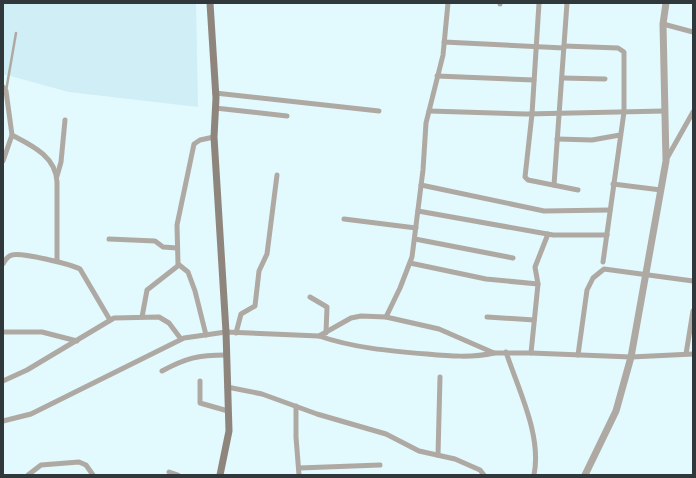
<svg xmlns="http://www.w3.org/2000/svg" width="696" height="478" viewBox="0 0 696 478" font-family="Bitter,serif">
<rect width="100%" height="100%" fill="#e2f9fe"/>
<polygon fill="#cfeef6" points="3,3 196,3 198,107 69,92 3,74"/>
<g fill="none" stroke-linecap="round" stroke-linejoin="round">
<polyline stroke="#afa9a3" stroke-width="2.5" points="6,91 16,33"/>
<g stroke="#afa9a3" stroke-width="5">
<polyline points="539,3 532,114 525,177 528,180 578,190"/>
<polyline points="500,4 500,3"/>
<polyline points="663,24 693,32"/>
<polyline points="444,42 564,48"/>
<polyline points="564,46 618,48 624,52 624,112 603,262"/>
<polyline points="437,76 534,80"/>
<polyline points="562,78 605,79"/>
<polyline points="3,87 6,91 12,135 3,161"/>
<polyline points="215,93 379,111"/>
<polyline points="215,108 287,116"/>
<polyline points="429,111 526,114 665,111"/>
<path d="M12 135C31 145 56 156 57 182V261"/>
<polyline points="557,139 592,140 620,135"/>
<polyline points="666,160 693,112"/>
<polyline points="57,176 61,162 65,120"/>
<polyline points="613,184 661,190"/>
<polyline points="421,185 544,211 610,210"/>
<polyline points="554,185 567,3"/>
<polyline points="418,211 553,235 607,235"/>
<polyline points="344,219 416,228"/>
<polyline points="109,239 155,241 163,247 177,248"/>
<polyline points="415,239 513,258"/>
<polyline points="410,263 486,279 538,284"/>
<path d="M3 264C5 260 8 256 12 255 21 252 70 264 80 269L110 320"/>
<polyline points="310,297 327,307 326,333"/>
<polyline points="142,317 147,290 179,265"/>
<polyline points="386,317 400,288 412,257 423,170 426,123 443,55 448,3"/>
<polyline points="487,317 534,320"/>
<polyline points="3,332 42,332 77,341"/>
<polyline points="236,333 241,314 255,306 259,271 267,254 277,175"/>
<polyline points="206,335 195,291 188,272 178,264 177,225 194,144 200,140 214,137"/>
<path d="M319 336C354 348 390 351 427 354 449 356 472 358 494 353"/>
<path d="M506 352C518 389 542 435 534 475"/>
<polyline points="531,353 538,284 535,267 548,234"/>
<polyline points="686,354 693,311"/>
<polyline points="578,355 587,290 593,278 604,269 693,281"/>
<path d="M162 371C186 358 198 355 226 355"/>
<polyline points="3,381 27,370 114,318 159,317 169,323 181,339"/>
<polyline points="200,381 200,403 228,411"/>
<polyline points="227,387 262,394 317,414 386,434 419,451 455,459 480,470 484,475"/>
<polyline points="296,406 296,437 299,475"/>
<polyline points="3,421 31,414 184,338 226,332 319,336 351,318 361,316 386,317 439,329 494,353 531,353 631,357 693,354"/>
<polyline points="438,455 440,377"/>
<polyline points="299,468 380,465"/>
<polyline points="169,472 178,475"/>
<polyline points="28,475 41,465 79,462 86,465 93,475"/>
</g>
<polyline stroke="#afa9a3" stroke-width="7" points="585,475 616,411 631,357 666,161 663,24 666,3"/>
<polyline stroke="#8e857d" stroke-width="7" points="210,3 216,98 214,137 226,332 229,431 220,475"/>
</g>
<rect width="696" height="478" fill="none" stroke="#30383b" stroke-width="8"/>
</svg>
